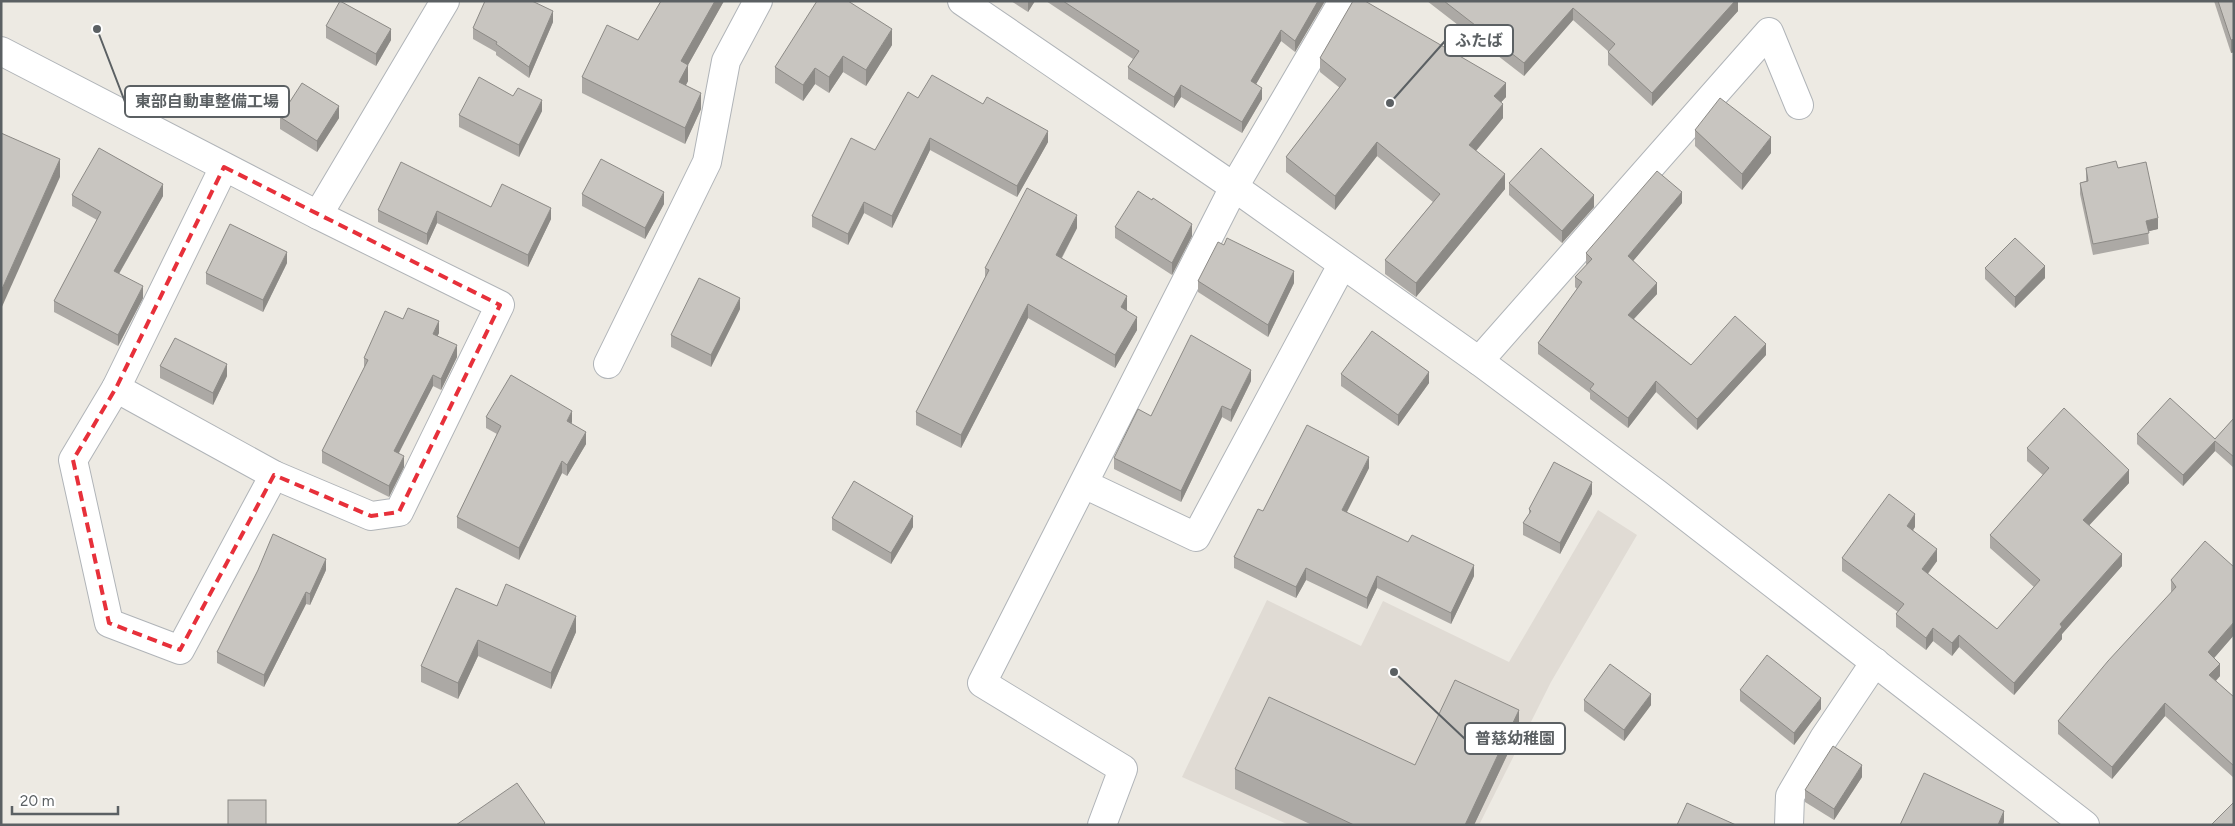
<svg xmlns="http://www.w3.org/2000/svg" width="2235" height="826" viewBox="0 0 2235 826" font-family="Figtree,'Noto Sans JP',sans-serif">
<rect width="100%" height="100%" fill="#edeae3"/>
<polygon fill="#e0dbd4" points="1598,510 1637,535 1551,682 1479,825 1289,825 1182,777 1267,600 1361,646 1383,601 1509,662"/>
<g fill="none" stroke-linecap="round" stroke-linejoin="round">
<g stroke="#b0b4b8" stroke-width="30">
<g id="minor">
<polyline points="962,1 1234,187 1479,361 1656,493 2085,825"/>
<polyline points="1,51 318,215 445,1"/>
<polyline points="224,167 116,388 274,475 371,516 399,512 500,305 318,215"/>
<polyline points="1479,361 1769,32 1799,105"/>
<polyline points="608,364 707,162 726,61 758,1"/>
<polyline points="116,388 73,460 109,623 180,650 274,475"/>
<polyline points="1084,484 1196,537 1342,265"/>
<polyline points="1102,825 1123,769 982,683 1234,187 1343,1"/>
<polyline points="1789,825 1790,796 1824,738 1875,662"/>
</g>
</g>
<use href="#minor" stroke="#fff" stroke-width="28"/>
</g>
<g fill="#aca9a5">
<polygon points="661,1 724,1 688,65 688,81 686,85 701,109 685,144 582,93 582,77 638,40"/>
<polygon points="1011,1 1035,1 1028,12"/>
<polygon points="1046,1 1325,1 1295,52 1281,41 1256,84 1262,99 1242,133 1181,97 1174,108 1128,79 1128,67 1133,59"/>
<polygon points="1427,1 1738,1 1738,11 1652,106 1608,65 1608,51 1573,20 1524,76"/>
<polygon points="2214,1 2234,1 2234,52 2231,53"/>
<polygon points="553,22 529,78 496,55 496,52 473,39 473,28"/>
<polygon points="326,26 391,40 376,66 326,38"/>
<polygon points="892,45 866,86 843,72 829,93 815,84 803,101 775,83 775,67"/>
<polygon points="1320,58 1506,97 1501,102 1503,118 1476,151 1505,189 1416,297 1385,274 1385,260 1433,202 1377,156 1335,210 1286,172 1286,157 1340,88 1320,72"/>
<polygon points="918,98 1048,142 1017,197 930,150 892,228 864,213 848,245 812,227 812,216 875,150"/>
<polygon points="542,111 519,157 459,127 459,115"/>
<polygon points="280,117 339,118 317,152 280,129"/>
<polygon points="1695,130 1771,153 1742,190 1695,146"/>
<polygon points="2086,168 2118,168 2158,229 2148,231 2149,244 2093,255 2080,194 2080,183 2086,181"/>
<polygon points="1509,183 1594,207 1562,243 1509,195"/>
<polygon points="582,194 664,204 645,239 582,206"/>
<polygon points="72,195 163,196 119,274 143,298 118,346 54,312 54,301 97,220 72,206"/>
<polygon points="1152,200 1192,236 1172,275 1115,238 1115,227"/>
<polygon points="1682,203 1633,261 1657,294 1634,319 1691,365 1766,355 1697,430 1656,392 1628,428 1590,399 1590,393 1538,354 1538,343 1577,289 1575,287 1575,277 1587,265 1586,264 1586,253"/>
<polygon points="491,207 551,219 528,267 437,223 427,245 378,222 378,210"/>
<polygon points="1077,228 1062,258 1127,310 1127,311 1137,330 1115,368 1028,318 961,448 916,425 916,412 985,278 985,268"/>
<polygon points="1224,245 1294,283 1268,337 1198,292 1198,281"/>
<polygon points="287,263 263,312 206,284 206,273"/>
<polygon points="1985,268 2045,278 2015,308 1985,279"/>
<polygon points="740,309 711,367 671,347 671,335"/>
<polygon points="439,333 437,336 457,357 441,390 433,386 399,453 404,467 389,497 322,463 322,451 364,368 364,358"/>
<polygon points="160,366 227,376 213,405 160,378"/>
<polygon points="1341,374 1429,383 1398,426 1341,386"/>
<polygon points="1251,381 1231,422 1222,417 1181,502 1114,469 1114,458 1151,416"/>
<polygon points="486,417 572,422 571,424 586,444 567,476 562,473 519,560 457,528 457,517 497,434 486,428"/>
<polygon points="2234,418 2234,468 2215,451 2183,486 2137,444 2137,434 2215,439"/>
<polygon points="2027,448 2129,483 2089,525 2122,566 2062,634 2062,639 2014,695 1959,647 1952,656 1933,641 1926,650 1896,627 1896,614 1898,612 1842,571 1842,558 1915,527 1913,530 1937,561 1928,574 1997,629 2034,587 1990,548 1990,535 2043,475 2027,461"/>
<polygon points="1369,468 1346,512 1474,576 1451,624 1377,588 1367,609 1306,580 1296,598 1234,568 1234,557 1263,511"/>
<polygon points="1592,494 1560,554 1523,535 1523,523 1529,514 1529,509"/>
<polygon points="832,518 913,527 891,564 832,530"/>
<polygon points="326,570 310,605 306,604 264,687 217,663 217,652"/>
<polygon points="2171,580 2234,635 2214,658 2220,676 2216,681 2234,697 2234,778 2165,716 2112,779 2058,734 2058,721 2171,593"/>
<polygon points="497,606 576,632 551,689 478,656 458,699 421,682 421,666"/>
<polygon points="1740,690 1821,709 1794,745 1740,701"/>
<polygon points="1584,700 1651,705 1624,741 1584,711"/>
<polygon points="1519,730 1474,825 1312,825 1235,789 1235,769 1415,765"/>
<polygon points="1862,777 1834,820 1805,802 1805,790"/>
</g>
<g fill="#8c8a86">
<polygon points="715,1 724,1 688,65 688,81 679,98 679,82 681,61"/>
<polygon points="1028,1 1035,1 1028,12"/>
<polygon points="1318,1 1325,1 1295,52 1295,41"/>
<polygon points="1735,1 1738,1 1738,11 1652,106 1652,93"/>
<polygon points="1573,8 1573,20 1524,76 1524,63"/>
<polygon points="553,11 553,22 529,78 529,67"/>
<polygon points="391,29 391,40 376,66 376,54"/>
<polygon points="892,29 892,45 866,86 866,70"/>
<polygon points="1281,30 1281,41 1251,93 1251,81"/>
<polygon points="2234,39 2234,52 2231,53 2231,40"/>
<polygon points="843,56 843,72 829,93 829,77"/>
<polygon points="815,68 815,84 803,101 803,85"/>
<polygon points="1506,83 1506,97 1494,110 1494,96"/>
<polygon points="1181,85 1181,97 1174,108 1174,97"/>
<polygon points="1262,88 1262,99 1242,133 1242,122"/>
<polygon points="701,93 701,109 685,144 685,128"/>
<polygon points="542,100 542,111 519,157 519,145"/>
<polygon points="1503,104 1503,118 1469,159 1469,145"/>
<polygon points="339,106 339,118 317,152 317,141"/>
<polygon points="1048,131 1048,142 1017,197 1017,186"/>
<polygon points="1771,137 1771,153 1742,190 1742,174"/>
<polygon points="930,138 930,150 892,228 892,216"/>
<polygon points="1377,142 1377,156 1335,210 1335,196"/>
<polygon points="60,159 60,177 1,309 1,291"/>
<polygon points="1505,174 1505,189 1416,297 1416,283"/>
<polygon points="163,184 163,196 114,282 114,271"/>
<polygon points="664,192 664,204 645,239 645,228"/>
<polygon points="1682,192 1682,203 1628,267 1628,256"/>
<polygon points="1594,195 1594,207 1562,243 1562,231"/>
<polygon points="864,202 864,213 848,245 848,234"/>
<polygon points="551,208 551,219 528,267 528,255"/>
<polygon points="437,211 437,223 427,245 427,234"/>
<polygon points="1077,215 1077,228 1056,268 1056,255"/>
<polygon points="2158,218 2158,229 2146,232 2146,221"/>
<polygon points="1192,224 1192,236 1172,275 1172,263"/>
<polygon points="287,252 287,263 263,312 263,300"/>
<polygon points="2045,266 2045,278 2015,308 2015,297"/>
<polygon points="1294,271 1294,283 1268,337 1268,325"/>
<polygon points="1657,283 1657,294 1628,325 1628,315"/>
<polygon points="143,286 143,298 118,346 118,335"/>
<polygon points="1127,296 1127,310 1121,321 1121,307"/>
<polygon points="740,298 740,309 711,367 711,355"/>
<polygon points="1028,304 1028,318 961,448 961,435"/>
<polygon points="1137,317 1137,330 1115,368 1115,355"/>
<polygon points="439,321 439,333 433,346 433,334"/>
<polygon points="1766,344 1766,355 1697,430 1697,419"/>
<polygon points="457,345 457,357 441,390 441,379"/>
<polygon points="227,364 227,376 213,405 213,393"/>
<polygon points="1251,370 1251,381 1231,422 1231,410"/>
<polygon points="1429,372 1429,383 1398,426 1398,415"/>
<polygon points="433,375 433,386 394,462 394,451"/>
<polygon points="1656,381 1656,392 1628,428 1628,418"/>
<polygon points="1222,406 1222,417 1181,502 1181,491"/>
<polygon points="572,411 572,422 567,432 567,421"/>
<polygon points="586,432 586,444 567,476 567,465"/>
<polygon points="2215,441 2215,451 2183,486 2183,475"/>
<polygon points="404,456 404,467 389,497 389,486"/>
<polygon points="1369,457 1369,468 1342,522 1342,510"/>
<polygon points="562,461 562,473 519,560 519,548"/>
<polygon points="2129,470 2129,483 2083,532 2083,520"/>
<polygon points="1592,482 1592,494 1560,554 1560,543"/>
<polygon points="1915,514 1915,527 1907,539 1907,526"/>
<polygon points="913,516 913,527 891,564 891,553"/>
<polygon points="1937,549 1937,561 1922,581 1922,569"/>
<polygon points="2122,554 2122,566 2062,634 2062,639 2014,695 2014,683 2060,624"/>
<polygon points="326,559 326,570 310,605 310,594"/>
<polygon points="1474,565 1474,576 1451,624 1451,613"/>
<polygon points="1306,568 1306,580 1296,598 1296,587"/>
<polygon points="1377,576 1377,588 1367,609 1367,598"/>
<polygon points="306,592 306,604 264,687 264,675"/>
<polygon points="576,616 576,632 551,689 551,673"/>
<polygon points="2234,622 2234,635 2208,665 2208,652"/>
<polygon points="1933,628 1933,641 1926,650 1926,638"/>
<polygon points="1959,635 1959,647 1952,656 1952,643"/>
<polygon points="478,640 478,656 458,699 458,683"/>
<polygon points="2220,664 2220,676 2209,688 2209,675"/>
<polygon points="1651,694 1651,705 1624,741 1624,730"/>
<polygon points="1821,698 1821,709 1794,745 1794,733"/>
<polygon points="2165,703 2165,716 2112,779 2112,767"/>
<polygon points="1519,710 1519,730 1474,825 1465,825"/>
<polygon points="1862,765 1862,777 1834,820 1834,809"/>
<polygon points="2004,811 2004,822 2003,825 1998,825"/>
</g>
<g fill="#c8c5c0" stroke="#8c8a86">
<polygon points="340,1 391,29 376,54 326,26"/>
<polygon points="485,1 532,1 553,11 529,67 496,44 497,42 473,28"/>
<polygon points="661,1 715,1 681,61 688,65 679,82 701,93 685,128 582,77 607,25 638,40"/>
<polygon points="817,1 848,1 892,29 866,70 843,56 829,77 815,68 803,85 775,67"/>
<polygon points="1063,1 1318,1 1295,41 1281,30 1251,81 1262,88 1242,122 1181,85 1174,97 1128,67 1139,51"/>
<polygon points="1353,1 1365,1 1506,83 1494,96 1503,104 1469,145 1505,174 1416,283 1385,260 1440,194 1377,142 1335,196 1286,157 1346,79 1320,58"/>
<polygon points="1444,1 1735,1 1652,93 1608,52 1615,44 1573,8 1524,63"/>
<polygon points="2218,1 2234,1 2234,39 2231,40"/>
<polygon points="932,75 983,104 987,97 1048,131 1017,186 930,138 892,216 864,202 848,234 812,216 851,138 875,150 908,92 918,98"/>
<polygon points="479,77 513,96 518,88 542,100 519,145 459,115"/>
<polygon points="302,83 339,106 317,141 280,117"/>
<polygon points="1720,98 1771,137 1742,174 1695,130"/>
<polygon points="1,133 60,159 1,291"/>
<polygon points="99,148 163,184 114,271 143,286 118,335 54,301 101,212 72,195"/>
<polygon points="1541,148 1594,195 1562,231 1509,183"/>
<polygon points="601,159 664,192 645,228 582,194"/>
<polygon points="2116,161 2118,168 2146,162 2158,218 2146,221 2149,233 2093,244 2080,183 2088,181 2086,168"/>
<polygon points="401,162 491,207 502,184 551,208 528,255 437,211 427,234 378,210"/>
<polygon points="1657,171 1682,192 1628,256 1657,283 1628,315 1691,365 1735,316 1766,344 1697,419 1656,381 1628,418 1590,389 1594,384 1538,343 1582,282 1575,277 1592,259 1586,253"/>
<polygon points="1027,188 1077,215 1056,255 1127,296 1121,307 1137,317 1115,355 1028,304 961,435 916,412 989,270 985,268"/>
<polygon points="1138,191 1152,200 1153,198 1192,224 1172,263 1115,227"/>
<polygon points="230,224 287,252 263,300 206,273"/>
<polygon points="1227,238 1294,271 1268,325 1198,281 1218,242 1224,245"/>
<polygon points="2015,238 2045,266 2015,297 1985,268"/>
<polygon points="699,278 740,298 711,355 671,335"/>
<polygon points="408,308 439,321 433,334 457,345 441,379 433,375 394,451 404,456 389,486 322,451 368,360 364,358 385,311 403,319"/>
<polygon points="1372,331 1429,372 1398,415 1341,374"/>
<polygon points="1191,335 1251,370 1231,410 1222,406 1181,491 1114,458 1138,409 1151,416"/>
<polygon points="175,338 227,364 213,393 160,366"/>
<polygon points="511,375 572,411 567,421 586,432 567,465 562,461 519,548 457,517 501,426 486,417"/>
<polygon points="2170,398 2215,439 2234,418 2234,457 2215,441 2183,475 2137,434"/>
<polygon points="2064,408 2129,470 2083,520 2122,554 2060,624 2062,627 2014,683 1959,635 1952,643 1933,628 1926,638 1896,614 1904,604 1842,558 1889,494 1915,514 1907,526 1937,549 1922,569 1997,629 2040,580 1990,535 2049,468 2027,448"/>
<polygon points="1307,425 1369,457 1342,510 1408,542 1412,535 1474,565 1451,613 1377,576 1367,598 1306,568 1296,587 1234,557 1258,509 1263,511"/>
<polygon points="1554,462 1592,482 1560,543 1523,523 1531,511 1529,509"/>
<polygon points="854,481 913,516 891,553 832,518"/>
<polygon points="273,534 326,559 310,594 306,592 264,675 217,652 258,570"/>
<polygon points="2205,541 2234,567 2234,622 2208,652 2220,664 2209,675 2234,697 2234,766 2165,703 2112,767 2058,721 2108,661 2176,587 2171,580"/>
<polygon points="506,584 576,616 551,673 478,640 458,683 421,666 456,588 497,606"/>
<polygon points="1767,655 1821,698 1794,733 1740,690"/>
<polygon points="1610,664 1651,694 1624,730 1584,700"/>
<polygon points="1455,680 1519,710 1465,825 1354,825 1235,769 1269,697 1415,765"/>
<polygon points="1833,746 1862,765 1834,809 1805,790"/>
<polygon points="1924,773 2004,811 1998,825 1900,825"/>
<polygon points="517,783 545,823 543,825 456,825"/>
<rect x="228" y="800" width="38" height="25"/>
<polygon points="2234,802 2234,825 2211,825"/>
<polygon points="1687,803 1736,825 1677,825"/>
</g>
<path fill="none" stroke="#e7303a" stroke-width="4" stroke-dasharray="10 6" stroke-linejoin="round" d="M224 167 500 305 399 512 371 516 274 475 180 650 109 623 73 460 116 388Z"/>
<path fill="none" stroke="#5b6063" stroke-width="2" d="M1390 103L1445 41M97 29L125 102M1394 672L1465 739"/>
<g fill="#5b6063" stroke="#fff" stroke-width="2">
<circle cx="1390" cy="103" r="5"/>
<circle cx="97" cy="29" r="5"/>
<circle cx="1394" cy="672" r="5"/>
</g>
<g fill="#fff" stroke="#5b6063" stroke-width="2">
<rect x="1445" y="25" width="68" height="31" rx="5"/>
<rect x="125" y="86" width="164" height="31" rx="5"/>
<rect x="1465" y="723" width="100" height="31" rx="5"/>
</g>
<g font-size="16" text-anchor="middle" font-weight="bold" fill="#5b6063">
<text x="1479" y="46">ふたば</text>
<text x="207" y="107">東部自動車整備工場</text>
<text x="1515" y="744">普慈幼稚園</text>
</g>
<rect width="2235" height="826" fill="none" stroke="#5b6063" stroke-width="5"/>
<path d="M12 806v8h106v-8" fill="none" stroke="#5b6063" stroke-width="2.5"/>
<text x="20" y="806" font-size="15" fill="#5b6063" stroke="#ffffff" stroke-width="4" paint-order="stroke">20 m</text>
</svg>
